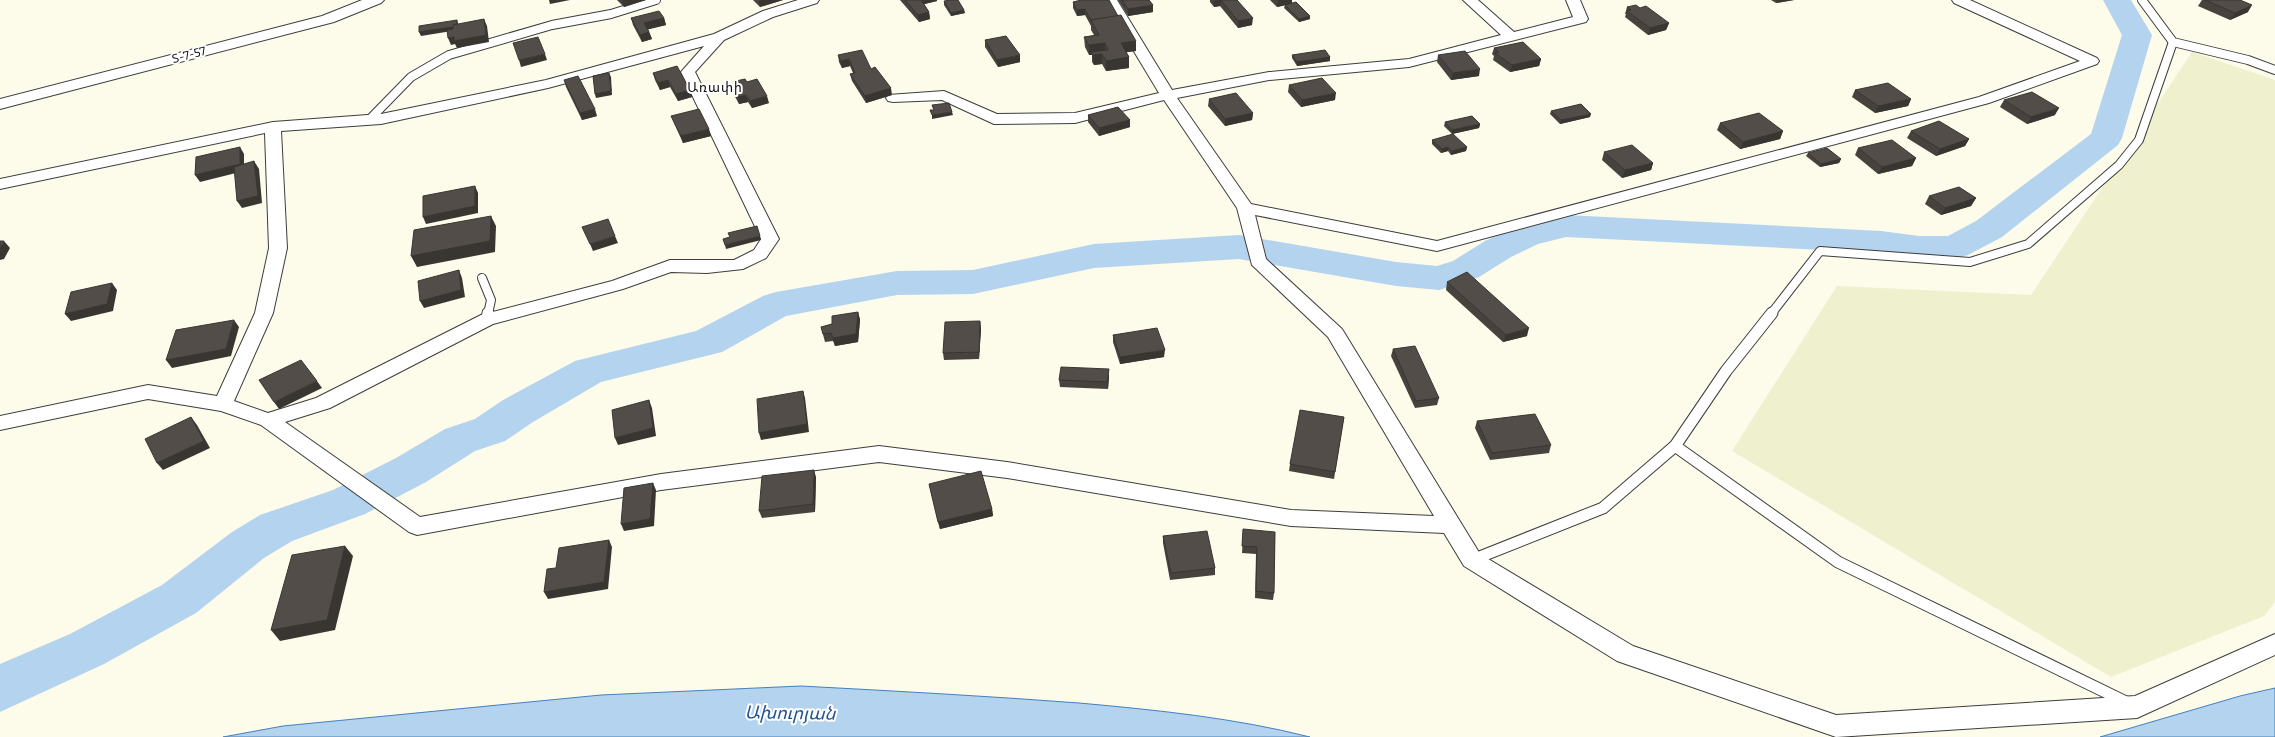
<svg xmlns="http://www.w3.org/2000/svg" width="2275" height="737" viewBox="0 0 2275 737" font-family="Bitter,'Noto Sans Armenian',serif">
<rect width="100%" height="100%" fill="#fdfbea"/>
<polygon fill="#eff0cd" points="2192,52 2275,80 2275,602 2264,616 2111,677 1732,451 1837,286 2031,295"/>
<g fill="#b4d3ef" stroke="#4280bf">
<path d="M801 686C894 691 987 696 1079 703 1157 710 1235 718 1310 737H223L283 726 601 695Z"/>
<polygon points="2275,688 2275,737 2100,737 2240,696"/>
</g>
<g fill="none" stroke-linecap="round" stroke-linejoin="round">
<polygon fill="#b4d3ef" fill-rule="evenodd" points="2103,0 2131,0 2152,35 2122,138 2118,145 2002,237 1968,255 1955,259 1919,260 1881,253 1566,237 1538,244 1511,257 1479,277 1439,290 1396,286 1239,259 1094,268 973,294 897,295 786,316 722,352 601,382 533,422 505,441 475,451 426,482 365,514 292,541 264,558 196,613 104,664 0,712 0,664 70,634 162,585 232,532 260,515 333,490 396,458 445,429 475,419 503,400 575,361 696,331 763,296 776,292 897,271 973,270 1094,244 1239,235 1396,262 1437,266 1453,261 1485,241 1513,228 1566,215 1881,231 1919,236 1948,236 1976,221 2091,134 2122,35"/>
<g stroke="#3d3d3d" stroke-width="10">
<g id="service-far1">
<polyline points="2142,0 2173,42 2248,60 2275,70"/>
<polyline points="369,120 411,77 449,55 552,25 611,14 656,0"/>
<polyline points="482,278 491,300 488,314"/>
<polyline points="1771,314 1820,251 1970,262 2028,244 2119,165 2139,140 2173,42"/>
</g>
</g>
<g stroke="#3d3d3d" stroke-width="13">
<g id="service">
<polyline points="487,319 488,313"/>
<polyline points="1675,446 1726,371 1772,313"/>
<polyline points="1472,560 1603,508 1675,446 1838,562 2128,703"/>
</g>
</g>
<g stroke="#3d3d3d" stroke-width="2">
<path id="minor" d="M798 0H819L817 3 773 17 724 40 695 72 779 239 766 258 743 269 707 273 671 272 623 289 493 324 330 408 285 422 420 517 661 474 879 446 1007 462 1291 510 1434 516 1328 337 1252 265 1237 208 1164 100 1075 123 994 124 942 100 893 102 888 101 886 98 888 95 944 91 997 114 1075 113 1159 93 1103 0H1117L1172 90 1269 72 1409 59 1501 35 1463 0H1478L1514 32 1573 17 1566 0H1580L1588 19 1586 22 1409 67 1269 80 1177 98 1251 204 1437 241 1979 97 2080 61 1954 3 1952 0H1970L2097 58 2099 61 2097 64 1989 103 1437 251 1255 215 1266 259 1342 329 1480 554 1633 646 1836 715 2135 696 2275 634V655L2137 718 1836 737 1617 661 1464 566 1444 533 1291 526 1007 478 879 462 661 490 417 535 409 532 261 425 221 411 148 399 0 430V416L148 385 217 396 255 313 269 248 265 133 0 189V179L273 122 381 114 546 80 714 34 763 11ZM704 46 681 72 761 239 754 250 734 260H670L612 281 481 315 316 398 268 413 234 401 273 313 287 248 281 131 381 124 548 88Z"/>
</g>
<g stroke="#3d3d3d" stroke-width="2">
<polygon id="tertiary" points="362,0 384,0 381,3 334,22 0,109 0,99 322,16"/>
</g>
<use href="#service-far1" stroke="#fff" stroke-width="8"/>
<use href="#service" stroke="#fff" stroke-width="11"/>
<use href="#minor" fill="#fff" fill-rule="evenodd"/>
<use href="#tertiary" fill="#fff" fill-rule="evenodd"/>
</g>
<g fill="#47423e">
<polygon points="617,0 646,0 624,7"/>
<polygon points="753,0 783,0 760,7"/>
<polygon points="900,0 937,0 937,1 924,4 929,12 930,19 919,22"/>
<polygon points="1079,0 1109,0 1136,51 1126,52 1129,57 1129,68 1106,71 1102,64 1094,65 1092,62 1092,55 1089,55 1085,47 1084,37 1094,35 1091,30 1091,26 1085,15 1077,16 1073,8 1073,2 1079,1"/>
<polygon points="1118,0 1139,0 1153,12 1128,16"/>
<polygon points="1210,0 1237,0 1252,25 1238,28 1220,6 1214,7 1210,2"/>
<polygon points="1270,0 1292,0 1292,3 1310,19 1299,22 1284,8 1285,5 1277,7"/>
<polygon points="1771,0 1794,0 1776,3"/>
<polygon points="2202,0 2240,0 2248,12 2230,20 2198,6"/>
<polygon points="944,1 964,10 965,13 951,16 944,5"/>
<polygon points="1627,7 1640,8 1669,23 1666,30 1648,35 1625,17 1626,14 1625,14"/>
<polygon points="631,18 664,18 666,25 648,29 652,39 642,42 633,25"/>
<polygon points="985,40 1020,62 998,67 985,47"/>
<polygon points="1494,48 1541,59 1539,66 1510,72 1493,60 1494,56 1492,54"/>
<polygon points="838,55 871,69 892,95 866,103 852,81 850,74 853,73 850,66 842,68 839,62"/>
<polygon points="1292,55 1330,57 1330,61 1297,66 1292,58"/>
<polygon points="1438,55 1479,76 1451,80 1437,62"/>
<polygon points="653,73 690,90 692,97 678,101 670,87 660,90 655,80"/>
<polygon points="564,80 597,116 582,120 566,87"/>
<polygon points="736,81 747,82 769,103 752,108 748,102 739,104 733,93 731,86 737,85"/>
<polygon points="1289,85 1335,100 1301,107 1288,92"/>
<polygon points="1855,90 1911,99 1908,106 1875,113 1852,97"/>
<polygon points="1209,99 1253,113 1252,120 1225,126 1208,106"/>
<polygon points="2004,100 2055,115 2027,124 2000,107"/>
<polygon points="1551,111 1590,117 1560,124 1550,114"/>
<polygon points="1088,115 1130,120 1130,127 1099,136 1088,122"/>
<polygon points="671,116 711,136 683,143 674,123"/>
<polygon points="1445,122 1480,124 1479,128 1452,134 1444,126"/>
<polygon points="1720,123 1783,131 1780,139 1740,149 1717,130"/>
<polygon points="1911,131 1969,139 1965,146 1936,156 1907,138"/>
<polygon points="1432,140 1467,147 1466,151 1451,155 1448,151 1441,153 1432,144"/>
<polygon points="1858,148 1916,158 1912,166 1878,174 1855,155"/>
<polygon points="1604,152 1653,163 1651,170 1622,178 1602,160"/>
<polygon points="1808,153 1841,159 1839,163 1820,167 1806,156"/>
<polygon points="1929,196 1976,198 1971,206 1941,215 1925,204"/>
<polygon points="1447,282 1527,336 1503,342 1446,290"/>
<polygon points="858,312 860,320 858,342 835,346 833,341 825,342 821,327 832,324"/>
<polygon points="980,321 981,329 979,359 944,360 943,353"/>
<polygon points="1113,335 1164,357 1120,364 1113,342"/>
<polygon points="1393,349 1439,398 1437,405 1415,408 1391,356"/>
<polygon points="1109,376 1108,389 1060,387 1059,380"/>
<polygon points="1344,417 1334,479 1289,471 1290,464"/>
<polygon points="1477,421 1551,445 1549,453 1490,460 1475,428"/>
<polygon points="816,477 815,512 762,518 759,511"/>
<polygon points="929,484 992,509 993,516 940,529"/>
<polygon points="1275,532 1274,593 1273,600 1255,598 1256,554 1242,553 1243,536"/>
<polygon points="1163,536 1215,568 1215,575 1170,580 1163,543"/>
</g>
<g fill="#393632">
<polygon points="549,0 570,0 550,4"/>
<polygon points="622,0 646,0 624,7"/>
<polygon points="761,0 783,0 760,7 759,1"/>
<polygon points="921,0 937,0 937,1 921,5"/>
<polygon points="1218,0 1221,0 1220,6 1214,7 1214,1"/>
<polygon points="1278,0 1292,0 1292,4 1277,7"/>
<polygon points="1777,0 1794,0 1776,3"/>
<polygon points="1153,5 1153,12 1128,16 1128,9"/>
<polygon points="2252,5 2248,12 2230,20 2235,13"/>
<polygon points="1085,9 1085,15 1077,16 1077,10"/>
<polygon points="964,10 965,13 951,16 951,13"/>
<polygon points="929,12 930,19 919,22 918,15"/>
<polygon points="1310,16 1310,19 1299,22 1299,19"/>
<polygon points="664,18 666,25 646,30 644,23"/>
<polygon points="1253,18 1252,25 1238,28 1238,21"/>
<polygon points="484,19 487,26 489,42 457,48 455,44 451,45 448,38"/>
<polygon points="457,20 458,23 458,30 421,36 419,32"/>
<polygon points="1669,23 1666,30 1648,35 1650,28"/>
<polygon points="649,32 652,39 642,42 640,35"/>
<polygon points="1136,41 1136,51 1121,53 1121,43"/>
<polygon points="1105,43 1105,53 1091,52 1092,55 1089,55 1089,45"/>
<polygon points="545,54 547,60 521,67 519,60"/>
<polygon points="1102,54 1102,64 1094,65 1093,55"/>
<polygon points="1020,55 1020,62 998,67 997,60"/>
<polygon points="1129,57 1129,68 1106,71 1106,61"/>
<polygon points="1330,57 1330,61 1297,66 1297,62"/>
<polygon points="849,59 850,66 842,68 841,61"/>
<polygon points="1541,59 1539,66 1510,72 1512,65"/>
<polygon points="1480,69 1479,76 1451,80 1453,73"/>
<polygon points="609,73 611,77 612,95 596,98 595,94"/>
<polygon points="668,80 670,87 660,90 658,83"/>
<polygon points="891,88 892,95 866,103 865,96"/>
<polygon points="690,90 692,97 678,101 676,94"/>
<polygon points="1336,93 1335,100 1301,107 1302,100"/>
<polygon points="746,95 748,102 739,104 738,97"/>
<polygon points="767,96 769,103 752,108 750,101"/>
<polygon points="1911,99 1908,106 1875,113 1878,106"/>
<polygon points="2059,108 2055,115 2027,124 2031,117"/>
<polygon points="595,109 597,116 582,120 580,113"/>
<polygon points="952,112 953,115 932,119 932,115"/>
<polygon points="1253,113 1252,120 1225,126 1225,119"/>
<polygon points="1591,114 1590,117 1560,124 1561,120"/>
<polygon points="1130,120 1130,127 1099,136 1099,128"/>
<polygon points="1480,124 1479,128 1452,134 1452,130"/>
<polygon points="709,129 711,136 683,143 681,136"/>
<polygon points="1783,131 1780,139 1740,149 1743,142"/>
<polygon points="1969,139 1965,146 1936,156 1940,149"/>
<polygon points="240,147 244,154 244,171 200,182 195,175"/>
<polygon points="1448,147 1448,151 1441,153 1442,149"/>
<polygon points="1467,147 1466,151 1451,155 1452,151"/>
<polygon points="1916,158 1912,166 1878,174 1882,167"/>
<polygon points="1841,159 1839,163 1820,167 1821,164"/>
<polygon points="254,161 259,169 262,203 242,208 237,201"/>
<polygon points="1653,163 1651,170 1622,178 1625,170"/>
<polygon points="475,186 478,193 478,213 426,224 423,217"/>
<polygon points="1976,198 1971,206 1941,215 1945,208"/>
<polygon points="491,216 496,226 495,252 417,267 411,256"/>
<polygon points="615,236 618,243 593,251 590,244"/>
<polygon points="760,236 761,240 726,249 725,245"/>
<polygon points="4,241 10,248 4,259 0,260 0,248"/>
<polygon points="459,270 462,278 465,297 424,308 420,301"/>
<polygon points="112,283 117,290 113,311 71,321 65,314"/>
<polygon points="858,312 860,320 858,342 835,346 833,338"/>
<polygon points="234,320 239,327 231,356 172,368 166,360"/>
<polygon points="980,321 981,329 979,359 979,352"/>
<polygon points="1529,328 1527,336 1503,342 1506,335"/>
<polygon points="1165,350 1164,357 1120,364 1120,357"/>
<polygon points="1109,369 1109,376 1108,389 1107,382"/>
<polygon points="317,381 322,388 279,409 274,402"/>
<polygon points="803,391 805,398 809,432 761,440 759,433"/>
<polygon points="649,400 652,408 656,436 618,445 615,438"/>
<polygon points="191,417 197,425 210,448 163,470 157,463"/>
<polygon points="814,470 816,477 815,512 813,504"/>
<polygon points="653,483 656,490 654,526 624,531 621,524"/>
<polygon points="992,509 993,516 940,529 938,522"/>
<polygon points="609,540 612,547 608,589 548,599 544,592"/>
<polygon points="345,546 353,556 335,630 280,641 271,630"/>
</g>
<g fill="#524d48" stroke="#393632">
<polygon points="905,0 921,0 929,12 918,15"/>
<polygon points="951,0 958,0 964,10 951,13 944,1"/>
<polygon points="1081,0 1109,0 1118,16 1091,20 1085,9 1077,10 1073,2"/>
<polygon points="1122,0 1149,0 1153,5 1128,9"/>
<polygon points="1221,0 1237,0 1253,18 1238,21"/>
<polygon points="2205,0 2240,0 2252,5 2235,13"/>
<polygon points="1296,2 1310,16 1299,19 1285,5"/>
<polygon points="1636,5 1640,8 1646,6 1669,23 1650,28 1627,11 1631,10 1627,7"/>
<polygon points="659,11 664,18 644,23 649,32 640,35 631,18"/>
<polygon points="1121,15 1136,41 1121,43 1129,57 1106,61 1102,54 1093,55 1091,52 1108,50 1105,43 1089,45 1084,37 1099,35 1091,20"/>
<polygon points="484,19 486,35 454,41 454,37 448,38 447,30 453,29 453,25"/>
<polygon points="457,20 457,24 453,25 453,27 419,32 419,26"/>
<polygon points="1006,36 1020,55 997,60 985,40"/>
<polygon points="538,37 545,54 519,60 513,43"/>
<polygon points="1523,42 1541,59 1512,65 1495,53 1499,52 1494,48"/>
<polygon points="862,50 871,69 875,67 891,88 865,96 850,74 855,73 849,59 841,61 838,55"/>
<polygon points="1325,50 1330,57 1297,62 1292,55"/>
<polygon points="1465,51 1480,69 1453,73 1438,55"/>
<polygon points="677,66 690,90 676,94 668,80 658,83 653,73"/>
<polygon points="609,73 611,91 595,94 593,76"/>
<polygon points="578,76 595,109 580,113 564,80"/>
<polygon points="1322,78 1336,93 1302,100 1289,85"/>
<polygon points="745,79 747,82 757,79 767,96 750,101 746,95 738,97 731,86 738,84 736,81"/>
<polygon points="1888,83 1911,99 1878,106 1855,90"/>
<polygon points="2032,92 2059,108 2031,117 2004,100"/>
<polygon points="1236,93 1253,113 1225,119 1209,99"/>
<polygon points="949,103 952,112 932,115 930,110 934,110 932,105"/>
<polygon points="1581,104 1591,114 1561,120 1551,111"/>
<polygon points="1118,107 1130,120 1099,128 1088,115"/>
<polygon points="699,109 709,129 681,136 671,116"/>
<polygon points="1759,113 1783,131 1743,142 1720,123"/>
<polygon points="1472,116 1480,124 1452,130 1445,122"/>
<polygon points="1939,121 1969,139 1940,149 1911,131"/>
<polygon points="1453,134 1467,147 1452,151 1448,147 1442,149 1432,140"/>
<polygon points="1892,140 1916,158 1882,167 1858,148"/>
<polygon points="1632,145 1653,163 1625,170 1604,152"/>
<polygon points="240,147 240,164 195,175 196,157"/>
<polygon points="1827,148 1841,159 1821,164 1808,153"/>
<polygon points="254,161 258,196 237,201 234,167"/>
<polygon points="475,186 475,206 423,217 423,196"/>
<polygon points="1959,187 1976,198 1945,208 1929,196"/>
<polygon points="491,216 490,241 411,256 414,230"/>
<polygon points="608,219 615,236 590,244 582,227"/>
<polygon points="757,226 760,236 725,245 723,239 730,237 728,233"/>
<polygon points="0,241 4,241 0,248"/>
<polygon points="459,270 461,290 420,301 418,281"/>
<polygon points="1467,272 1529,328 1506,335 1447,282"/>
<polygon points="112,283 107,304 65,314 71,292"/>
<polygon points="858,312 856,334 833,338 831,333 823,334 821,327 832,324 832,316"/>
<polygon points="234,320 226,349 166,360 176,330"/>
<polygon points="980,321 979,352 943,353 945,322"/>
<polygon points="1157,328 1165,350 1120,357 1113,335"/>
<polygon points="1415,346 1439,398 1416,401 1393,349"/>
<polygon points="301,360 317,381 274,402 259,380"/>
<polygon points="1061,367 1109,369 1107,382 1059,380"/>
<polygon points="803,391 807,424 759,433 757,399"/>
<polygon points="649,400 653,428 615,438 612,410"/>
<polygon points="1300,410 1344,417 1335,472 1290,464"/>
<polygon points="1535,414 1551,445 1492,453 1477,421"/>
<polygon points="191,417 204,441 157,463 145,439"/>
<polygon points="814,470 813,504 759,511 762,476"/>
<polygon points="981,471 992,509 938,522 929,484"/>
<polygon points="653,483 650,519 621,524 624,488"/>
<polygon points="1243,529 1275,532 1274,593 1256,591 1257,547 1242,546"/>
<polygon points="1207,531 1215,568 1171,573 1163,536"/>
<polygon points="609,540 604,582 544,592 547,569 556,568 559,548"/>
<polygon points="345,546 327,620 271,630 292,555"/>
</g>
<g text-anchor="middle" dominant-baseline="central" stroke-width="4" stroke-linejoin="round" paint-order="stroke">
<g font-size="12" fill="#0a0a0a" stroke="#fff">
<text transform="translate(189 55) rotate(-15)">Տ-7-57</text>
</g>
<g font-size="13" letter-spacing="1" fill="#0a0a0a" stroke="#fff">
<text x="715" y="87">Առափի</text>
</g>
<g font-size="18" font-style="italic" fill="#21538f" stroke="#fff">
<text transform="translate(790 713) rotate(1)">Ախուրյան</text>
</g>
</g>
</svg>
